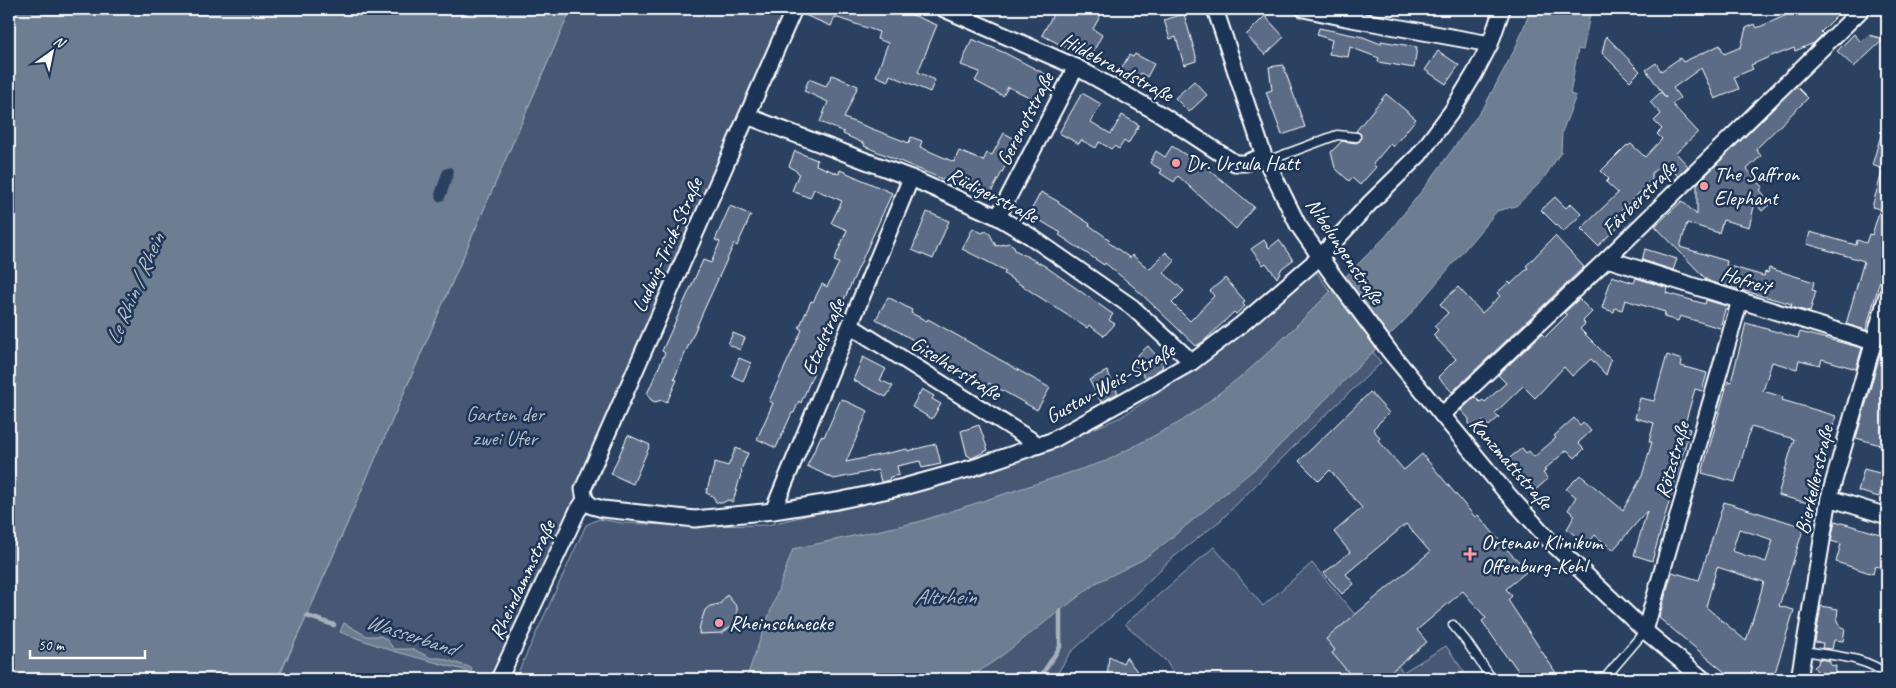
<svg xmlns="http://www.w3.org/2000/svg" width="1896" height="688" viewBox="0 0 1896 688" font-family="Caveat,sans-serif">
<rect width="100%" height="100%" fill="#2a4161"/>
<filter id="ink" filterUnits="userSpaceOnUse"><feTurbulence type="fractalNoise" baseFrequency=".02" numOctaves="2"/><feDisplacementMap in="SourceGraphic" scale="10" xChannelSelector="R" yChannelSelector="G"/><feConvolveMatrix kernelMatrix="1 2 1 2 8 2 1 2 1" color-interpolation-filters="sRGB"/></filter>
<g filter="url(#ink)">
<g fill="#465975" stroke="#a2acba">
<polygon points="571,9 796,9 594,488 567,513 490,679 278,679 307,616"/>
<polygon points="1310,263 1381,363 1317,423 1221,520 1170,560 1120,609 1070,653 1054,679 515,679 586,525 599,519 622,523 693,526 767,525 900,493 1039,452 1121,417 1184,376 1245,328"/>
<polygon points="1214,547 1263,606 1312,563 1403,672 1446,646 1469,679 1177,679 1166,661 1125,624"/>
</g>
<g fill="#6d7d92" stroke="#a7b1be">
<polygon points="9,9 571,9 305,620 277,679 9,679"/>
<polygon points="1531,9 1591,9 1583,50 1578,49 1570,94 1576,96 1562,132 1561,152 1542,181 1516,206 1497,211 1407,318 1263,462 1165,543 1142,560 1096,583 1000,657 968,679 746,679 793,549 918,522 1106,461 1182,421 1204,405 1249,370 1287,335 1386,236 1428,183 1485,105 1516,47"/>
<polygon points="344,623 367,636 381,636 387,640 394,649 413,649 431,658 441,658 472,668 471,672 393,651 340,632"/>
</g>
<polygon fill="#2a4161" points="451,167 453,170 453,175 447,193 444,200 438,202 435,194 442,173 444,169"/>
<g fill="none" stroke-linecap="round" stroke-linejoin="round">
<g stroke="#a7b1be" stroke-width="4.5">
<polyline points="307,616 334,625"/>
<polyline points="1039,679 1060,647 1060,611"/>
</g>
</g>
<g fill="#5b6c86" stroke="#fff" fill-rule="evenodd">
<polygon points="803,9 898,9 937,25 918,72 935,80 930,92 890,75 888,81 876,76 888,43 877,39 879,32 835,17 831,26 802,14"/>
<polygon points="1056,9 1104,9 1093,29 1102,35 1089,60 1042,35"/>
<polygon points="1787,9 1844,9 1821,32 1823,34 1814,43 1795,51 1794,48 1776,55 1776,54 1751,65 1753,69 1734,77 1739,89 1715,99 1701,68 1673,88 1680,98 1672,104 1698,132 1676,153 1688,166 1678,176 1664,162 1652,173 1652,180 1621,211 1627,218 1598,246 1581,229 1618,193 1606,182 1609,179 1601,171 1627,145 1628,146 1631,144 1645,157 1662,139 1657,134 1662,129 1654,121 1661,114 1650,102 1661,92 1666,98 1646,70 1656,63 1661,71 1680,58 1683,62 1720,45 1724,54 1741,47 1746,28 1755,24 1757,28 1789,14"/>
<polygon points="1184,14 1196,56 1196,61 1184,65 1176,37 1170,39 1164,20"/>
<polygon points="1265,16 1284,37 1265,55 1246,35"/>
<polygon points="1319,28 1363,37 1381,44 1381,41 1417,47 1414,68 1378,62 1379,58 1350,47 1348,57 1329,54 1332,40 1317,35"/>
<polygon points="1854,34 1861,42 1869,35 1884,39 1854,67 1837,51"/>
<polygon points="1606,36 1640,71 1630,81 1602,53"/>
<polygon points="972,39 1005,53 1051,77 1038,101 1008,87 1003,96 975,81 980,72 961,65"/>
<polygon points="1438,51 1459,65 1446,84 1425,70"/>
<polygon points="1135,54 1154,64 1147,77 1141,73 1135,82 1132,80 1125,82 1123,76 1119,73 1129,55 1133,57"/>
<polygon points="1283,65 1305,127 1282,135 1266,92 1272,90 1269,67"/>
<polygon points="832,75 858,86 844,118 909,143 911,137 922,141 920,147 954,162 959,151 983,161 987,153 992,155 1004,133 1019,141 988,198 956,181 954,184 864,146 865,144 843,134 844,132 820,122 828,102 804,91 809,79 826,86"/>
<polygon points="1194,81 1207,95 1189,112 1175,98"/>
<polygon points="1796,86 1808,98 1756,149 1761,156 1747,169 1763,187 1760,190 1771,203 1762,211 1755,203 1749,227 1723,220 1719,233 1687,223 1680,247 1727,261 1726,265 1764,276 1765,272 1768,273 1769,268 1814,282 1812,290 1816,291 1810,312 1791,307 1792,304 1711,282 1706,279 1655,226 1682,201 1697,215 1697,184"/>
<polygon points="1082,93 1101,104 1091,122 1111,134 1122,115 1139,125 1128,144 1124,141 1119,149 1114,146 1111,149 1099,142 1096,148 1081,140 1079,144 1059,133"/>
<polygon points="1386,94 1416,119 1393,147 1390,144 1373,164 1376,167 1360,185 1352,178 1349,181 1335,168 1331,152 1342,141 1356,143 1360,141 1361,134 1356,131"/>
<polygon points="1884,125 1887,126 1887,255 1866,330 1846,324 1864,261 1807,244 1810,232 1856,245 1857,240 1866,243 1869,234 1872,235 1880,209 1872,207 1883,169 1872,165"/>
<polygon points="1172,146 1211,171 1254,207 1236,229 1178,176 1174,182 1160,173 1162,170 1150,163 1156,151 1165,157"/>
<polygon points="795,151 817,160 816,165 839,174 840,170 892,193 818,358 812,371 814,372 801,403 799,401 794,413 792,413 776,448 757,439 773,403 769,401 802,330 799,328 811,301 813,302 822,284 827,287 839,263 834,261 847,230 831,223 842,201 814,189 810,198 792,191 799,173 789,166"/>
<polygon points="1041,192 1059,202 1058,203 1090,224 1089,225 1110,240 1108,242 1130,258 1132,255 1149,269 1166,252 1175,261 1164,273 1184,291 1172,303 1190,321 1214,296 1210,291 1225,278 1245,301 1243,304 1245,306 1236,314 1234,312 1204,341 1196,346 1134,287 1105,263 1104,265 1059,235 1061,233 1029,214"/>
<polygon points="1555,197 1566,208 1571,203 1582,214 1563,232 1541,210"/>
<polygon points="730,206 751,215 737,246 734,244 703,312 674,379 677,380 667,402 662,400 655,402 651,400 647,394 665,353 662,351 703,260 711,263 720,242 715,240"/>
<polygon points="927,212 949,221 933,259 912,250"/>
<polygon points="973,228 982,233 986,231 990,234 996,246 1009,243 1014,246 1015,250 1045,266 1111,313 1113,314 1109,320 1115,324 1104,336 1089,325 1087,328 1004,274 1006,271 962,249"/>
<polygon points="1555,236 1584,267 1452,392 1438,377 1456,359 1433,335 1438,330 1434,326 1448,313 1440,304 1458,287 1482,313 1500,296 1497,293 1509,282 1511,284 1528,268 1526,266"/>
<polygon points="1264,240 1269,248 1279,240 1293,260 1282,268 1277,278 1266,263 1263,265 1251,249"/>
<polygon points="1645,249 1677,259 1673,270 1642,260"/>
<polygon points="1612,276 1634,283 1636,278 1668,288 1666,293 1670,294 1705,304 1706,300 1726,306 1720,328 1680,316 1678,321 1664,317 1665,312 1625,300 1622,310 1615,308 1614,312 1602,308"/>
<polygon points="888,297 912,310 911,313 927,321 928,319 1050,388 1037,410 989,383 987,386 960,371 922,349 924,346 876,319"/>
<polygon points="1579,299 1592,312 1583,321 1585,324 1580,329 1611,360 1606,375 1591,359 1572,376 1564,367 1535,398 1523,386 1495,413 1499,417 1489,426 1483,421 1479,424 1469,425 1469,419 1461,410 1475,397 1480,402 1483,400 1485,402 1506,383 1498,375 1542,334 1545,337 1567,315 1564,313"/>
<polygon points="1746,323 1798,338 1800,332 1862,348 1856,369 1822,359 1820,365 1799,360 1797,369 1772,362 1763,391 1783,397 1782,400 1836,416 1811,504 1778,495 1794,439 1751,427 1735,482 1702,473 1728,381 1731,382"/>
<polygon points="733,333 745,338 740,350 728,344"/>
<polygon points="1884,341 1887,342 1887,447 1856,438"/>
<polygon points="1148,346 1163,363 1162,368 1146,378 1131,361"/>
<polygon points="1667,355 1682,360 1681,366 1707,373 1702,391 1695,389 1684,427 1690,429 1652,561 1634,555 1647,511 1613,550 1595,535 1587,545 1567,529 1575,515 1568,510 1576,497 1566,489 1580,475 1623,510 1642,476 1652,442 1649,442 1654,423 1635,418 1640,398 1654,401"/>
<polygon points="863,357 886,369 880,380 893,386 886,397 853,380"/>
<polygon points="739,358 751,363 743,381 732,376"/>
<polygon points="1107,371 1118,393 1101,402 1089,380"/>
<polygon points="922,389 934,396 932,399 941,404 932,419 912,407"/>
<polygon points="1370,392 1389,413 1373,429 1380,438 1378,440 1404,470 1422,454 1475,517 1478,515 1511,554 1522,564 1526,572 1506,589 1512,596 1508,600 1560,679 1524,679 1509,658 1508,659 1482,621 1486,618 1463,591 1417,630 1427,642 1382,679 1354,679 1332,653 1335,650 1326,639 1430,552 1406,524 1346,574 1354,584 1342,594 1324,573 1350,552 1334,532 1362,508 1330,470 1319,481 1299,461"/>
<polygon points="841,399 868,411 846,462 907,449 908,451 936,444 941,464 922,468 920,461 897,466 899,475 890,477 889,480 881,482 878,470 834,479 807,466 821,436 824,437"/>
<polygon points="1574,418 1580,425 1583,422 1591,431 1578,443 1584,449 1575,458 1567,450 1544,470 1546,471 1543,473 1548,479 1533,492 1506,461 1522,448 1526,453 1529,451 1534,457 1556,438 1554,436"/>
<polygon points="979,425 988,450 972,458 967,455 961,431"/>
<polygon points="628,435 650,445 633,484 611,474"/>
<polygon points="736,448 748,453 741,470 742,471 733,502 728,500 722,503 716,502 713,496 706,493 715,462 728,466"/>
<polygon points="1864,469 1887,475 1887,494 1880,492 1879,497 1858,491"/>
<path d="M1724 502 1804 527 1779 606 1794 610 1773 679H1733L1659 618 1672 572 1699 580ZM1739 529 1773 540 1766 562 1732 551ZM1717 567 1764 582 1746 641 1706 607Z"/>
<polygon points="1835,521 1887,536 1887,561 1885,560 1883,568 1875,566 1873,574 1836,562 1841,544 1831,541"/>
<polygon points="727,595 737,607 737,615 734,624 722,633 699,634 700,625 705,610 710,606 720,604"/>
<polygon points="1821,606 1838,609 1837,618 1841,627 1845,628 1843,641 1834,640 1832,649 1822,648 1823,643 1815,642"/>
<polygon points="1109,656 1123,663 1126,657 1143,679 1107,679"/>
<polygon points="1819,659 1830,661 1830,665 1836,666 1835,679 1816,679 1817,671 1814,667 1818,664"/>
</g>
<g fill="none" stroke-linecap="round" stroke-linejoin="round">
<g stroke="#fff" stroke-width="11">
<g id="lane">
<polyline points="1267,161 1337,135 1356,137"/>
<polyline points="1453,625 1466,641 1492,679"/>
<path d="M1804 651C1831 656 1866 656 1887 675"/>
<polyline points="1604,679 1645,631"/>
</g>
</g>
<g stroke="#fff" stroke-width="19">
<g id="street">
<polyline points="944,9 1076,67 1162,115 1235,163 1245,163 1264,156"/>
<polyline points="1215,9 1264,156 1298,225 1329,270 1390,352 1504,490 1549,540 1645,631 1703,679"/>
<polyline points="1304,9 1346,18 1490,44"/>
<polyline points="747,116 911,178 998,217 1030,236 1132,307 1192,362"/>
<polyline points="998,217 1076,67"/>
<polyline points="1607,259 1873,342"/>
<polyline points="851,326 1039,445"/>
<polyline points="1442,415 1607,259 1862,9"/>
<polyline points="1829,498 1887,516"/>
<polyline points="585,500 592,506 603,509 695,519 773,511 837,501 903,487 972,468 1051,441 1127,399 1192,362 1242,324 1320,257 1370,203 1419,155 1452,111 1475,73 1490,44 1502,9"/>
<polyline points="585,500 583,489 794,9"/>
<polyline points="773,511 911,178"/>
<polyline points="1645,631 1740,300"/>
<polyline points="499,679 577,512 585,500"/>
<polyline points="1799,679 1829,498 1887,295"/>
</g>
</g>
<use href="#lane" stroke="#1d3557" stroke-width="8"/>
<use href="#street" stroke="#1d3557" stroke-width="15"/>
</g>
</g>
<g fill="#ff9aa2" stroke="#1d3557" stroke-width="2">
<circle cx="1176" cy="163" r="5"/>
<circle cx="1704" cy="186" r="5"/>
<path d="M1467.5 546.5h5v5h5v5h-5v5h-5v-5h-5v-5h5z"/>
<circle cx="719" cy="623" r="5"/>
</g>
<g text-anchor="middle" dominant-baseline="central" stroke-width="5" stroke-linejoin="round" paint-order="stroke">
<g font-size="21" fill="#fff" stroke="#1d3557">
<text transform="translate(1117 67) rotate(28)">Hildebrandstraße</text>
<text transform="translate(1025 119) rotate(-63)">Gerenotstraße</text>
<text transform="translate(993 195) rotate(27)">Rüdigerstraße</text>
<text transform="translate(1639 198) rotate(-45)">Färberstraße</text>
<text transform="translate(667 245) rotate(-66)">Ludwig-Trick-Straße</text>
<text transform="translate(1345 251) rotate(56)">Nibelungenstraße</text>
<text transform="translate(1746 280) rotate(17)">Hofreit</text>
<text transform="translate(823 337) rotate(-67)">Etzelstraße</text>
<text transform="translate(956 368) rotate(32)">Giselherstraße</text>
<text transform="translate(1110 383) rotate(-29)">Gustav-Weis-Straße</text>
<text transform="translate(1672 460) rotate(-74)">Rötzstraße</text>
<text transform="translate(1511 463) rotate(49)">Kanzmattstraße</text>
<text transform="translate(1814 480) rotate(-77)">Bierkellerstraße</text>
<text transform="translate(522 580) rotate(-65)">Rheindammstraße</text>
</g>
<g font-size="21" fill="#fff" stroke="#1d3557" text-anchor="start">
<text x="1186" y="163">Dr. Ursula Hatt</text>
<text x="1714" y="174">The Saffron<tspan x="1714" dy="24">Elephant</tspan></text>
<text x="1481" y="542">Ortenau Klinikum<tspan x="1481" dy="24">Offenburg-Kehl</tspan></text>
<text x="729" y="623">Rheinschnecke</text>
</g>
<g font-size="21" fill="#b5bdc8" stroke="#1d3557">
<text x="505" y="414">Garten der<tspan x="505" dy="24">zwei Ufer</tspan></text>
</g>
<g font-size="22" font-style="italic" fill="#b6bec8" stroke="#1d3557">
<text transform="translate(135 289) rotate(-67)">Le Rhin / Rhein</text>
<text x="945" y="597">Altrhein</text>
<text transform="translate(411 635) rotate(18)">Wasserband</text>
</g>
</g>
<rect width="1896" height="688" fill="none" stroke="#1d3557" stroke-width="30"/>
<rect x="15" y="15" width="1866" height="658" fill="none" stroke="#fff" stroke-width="2" filter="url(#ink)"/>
<g transform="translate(52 52) rotate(33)" stroke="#1d3557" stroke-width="4" paint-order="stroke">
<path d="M0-4L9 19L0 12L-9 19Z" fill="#ffffff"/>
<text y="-8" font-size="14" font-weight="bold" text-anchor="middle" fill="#ffffff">N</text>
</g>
<path d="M30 650v8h115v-8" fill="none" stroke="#ffffff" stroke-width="2.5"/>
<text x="38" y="650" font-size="15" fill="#ffffff" stroke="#1d3557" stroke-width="4" paint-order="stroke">50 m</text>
</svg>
